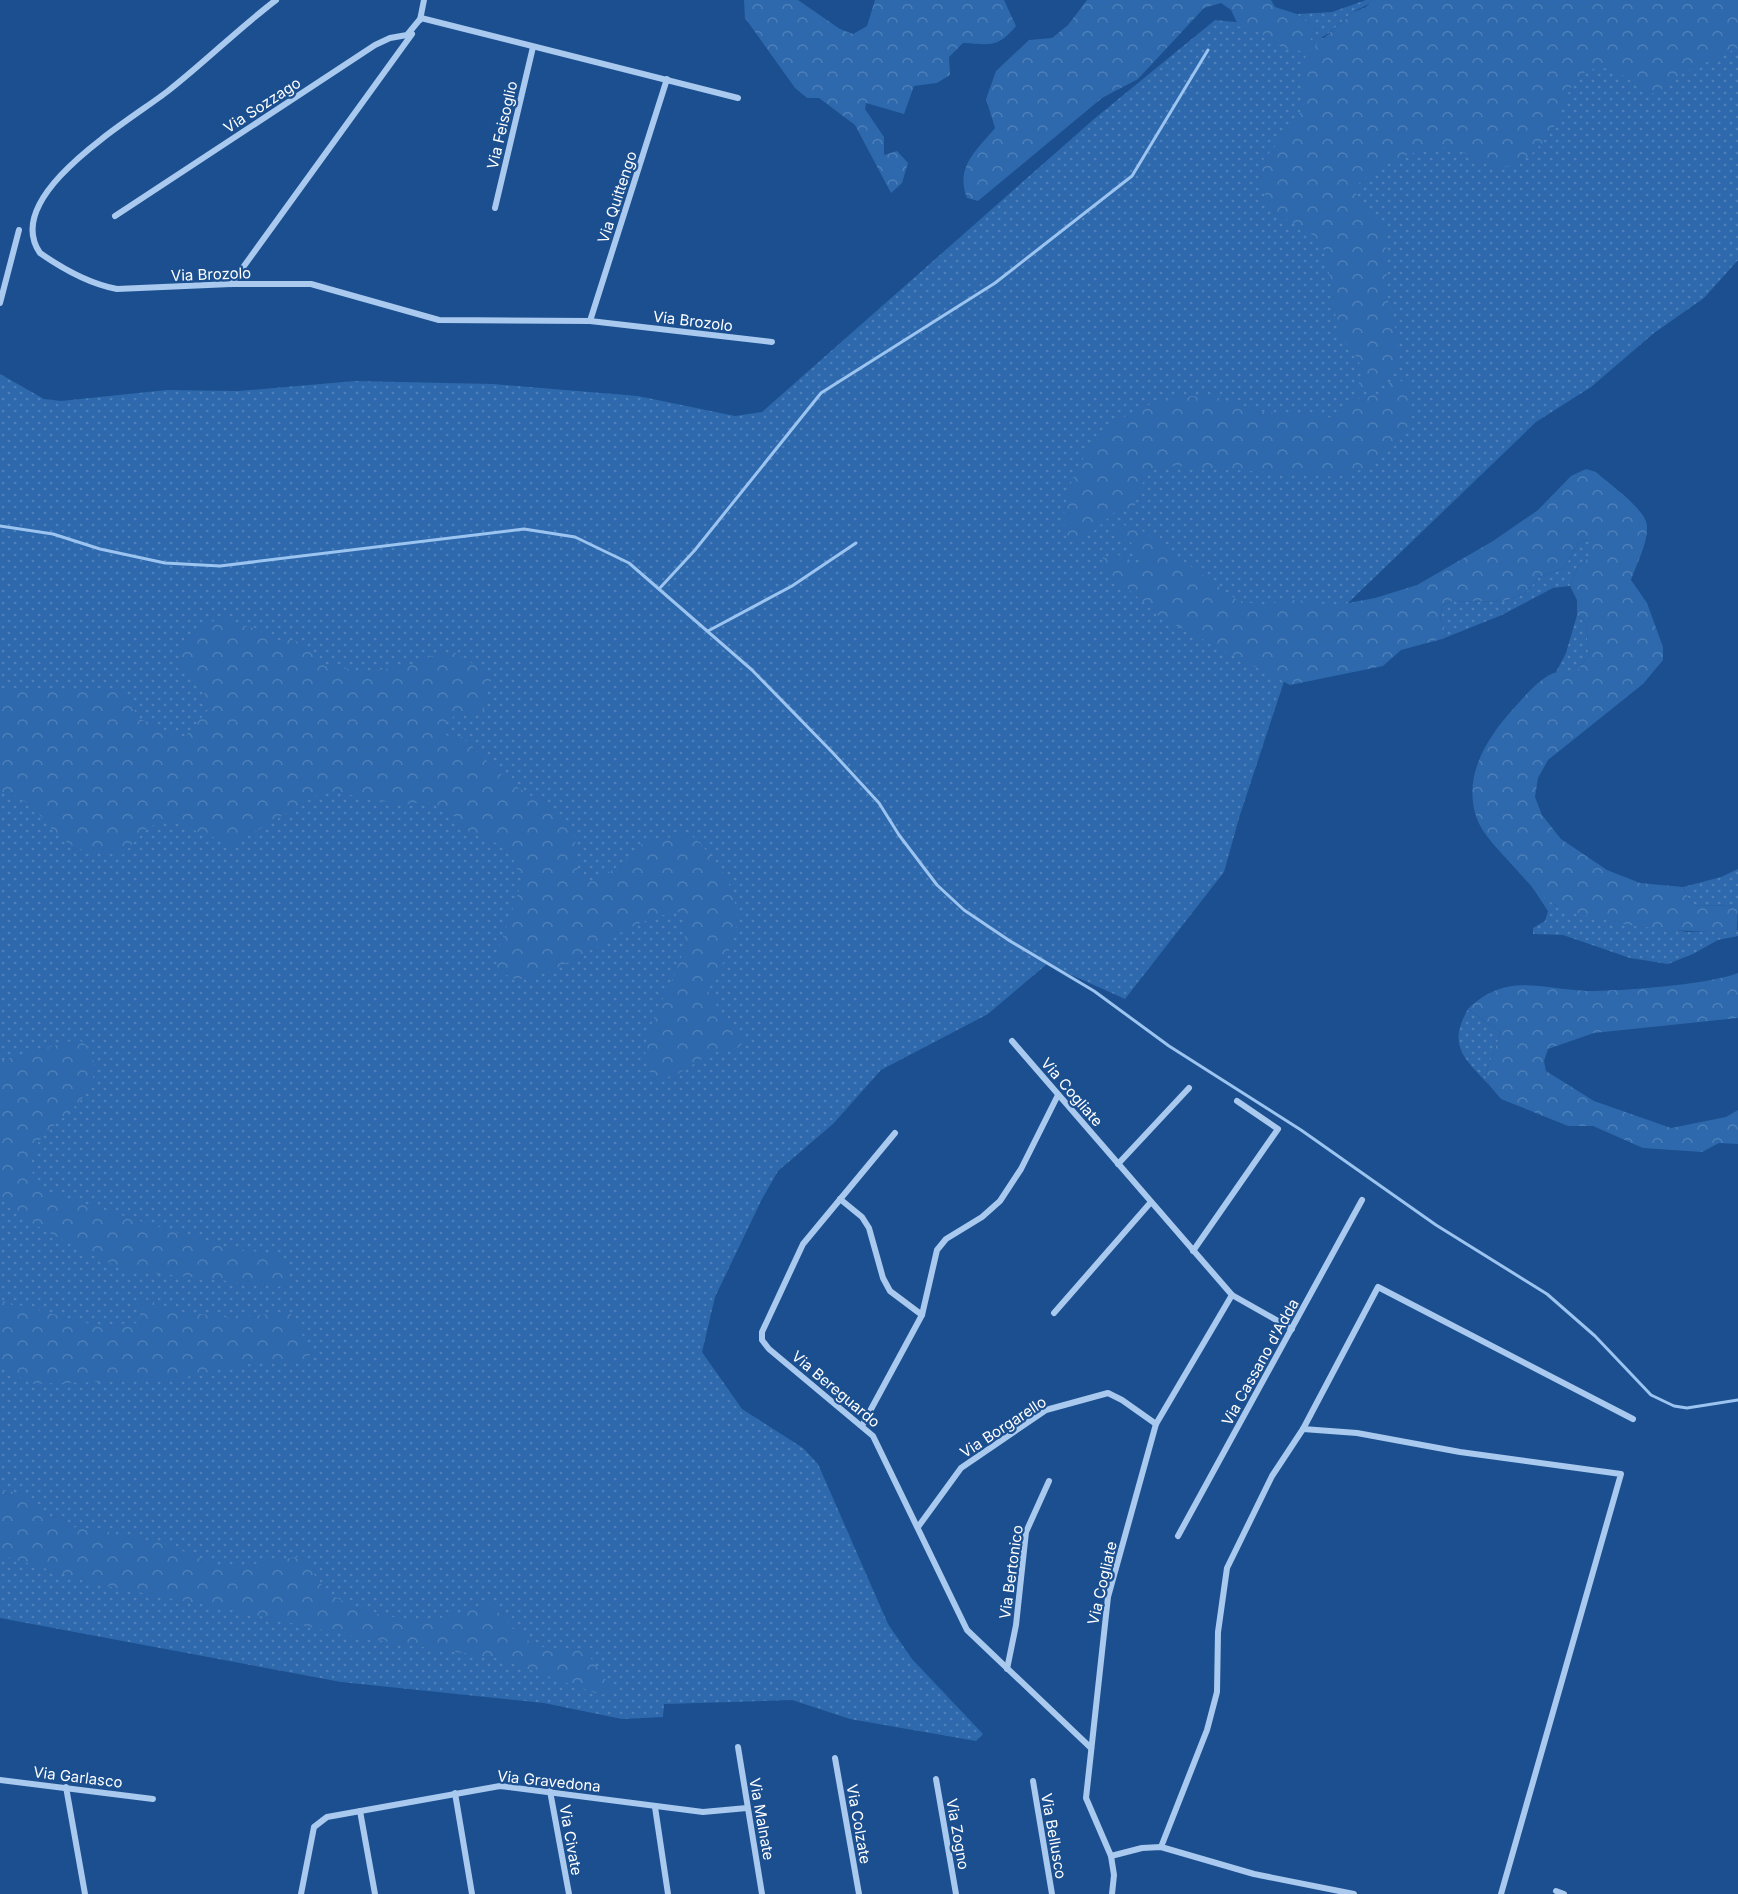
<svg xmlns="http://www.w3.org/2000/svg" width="1738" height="1894" viewBox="0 0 1738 1894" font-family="Inter,sans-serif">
<defs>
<pattern id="grass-dots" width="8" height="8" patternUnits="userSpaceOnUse" patternTransform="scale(1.5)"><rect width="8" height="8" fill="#2e69ad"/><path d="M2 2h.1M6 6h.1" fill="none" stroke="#4d80b9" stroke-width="1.8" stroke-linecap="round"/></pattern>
<pattern id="forest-crowns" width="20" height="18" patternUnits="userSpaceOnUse" patternTransform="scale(1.5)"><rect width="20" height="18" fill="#2e69ad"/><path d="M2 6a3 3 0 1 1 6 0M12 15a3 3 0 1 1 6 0" fill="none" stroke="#4d80b9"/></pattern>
</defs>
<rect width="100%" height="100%" fill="#1b4f8f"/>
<g fill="url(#grass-dots)">
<path d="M1366 0H1372C1366 8 1359 7 1352 13 1341 22 1333 31 1321 38L1592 59 1738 34V260L1704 298 1654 333 1591 387 1536 422 1321 629 1296 645 1239 818 1224 872 1125 999 1047 964 988 1014 881 1070 833 1124 778 1171 762 1199 715 1297 702 1352 742 1409 803 1448 818 1464 888 1624 912 1659 983 1734 976 1741 850 1719 792 1700 664 1704 663 1717 622 1719 544 1703 341 1682 0 1618V374L44 399 61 401 167 390 238 391 355 381 493 384 638 396 735 416 762 412 1094 119 1215 20 1316 30 1297 14 1332 12Z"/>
<polygon points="1589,540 1589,557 1578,566 1570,586 1553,588 1502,615 1442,639 1446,632 1440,619 1442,606 1453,601 1503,602 1526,593 1539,577 1564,568 1580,541"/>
<polygon points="1577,615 1586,623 1589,655 1576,672 1556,672 1566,653"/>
<polygon points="1738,869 1738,906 1692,905 1683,887 1721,877"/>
<polygon points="1530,884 1555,905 1687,932 1738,930 1738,936 1718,940 1693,954 1668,964 1630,958 1563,935 1533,934 1533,928 1545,921 1548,911"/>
<path d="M1468 1009 1501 1033 1485 1075 1490 1086C1464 1058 1447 1046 1468 1009Z"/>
</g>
<g fill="url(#forest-crowns)">
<path d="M744 0H798L840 29 853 34 867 26 875 0H1004L1016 26C997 49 989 44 963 43L949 57 950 75 937 83 914 86 904 114 866 103 865 109 884 137V155L897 151 908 163 902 183 891 193 855 125 819 98H807L795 88 745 18Z"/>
<path d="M1087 0H1271L1275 7 1297 14 1316 30 1304 51C1271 52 1266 26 1239 27L1231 10 1221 3 1204 8 1138 79 1102 98 978 201 967 198C955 167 976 151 995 128L986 99 996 71 1029 40 1052 38 1068 25Z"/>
<path d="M1372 0H1738V48L1680 74 1656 94C1636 91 1624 69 1603 68 1568 67 1566 108 1553 128 1543 144 1528 161 1509 166 1489 171 1471 153 1453 149 1428 142 1368 168 1355 189L1359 205 1378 219 1386 229 1387 297 1396 331 1399 362 1373 389 1356 392 1362 373 1358 359 1338 332 1326 253 1313 235 1270 210 1260 178 1262 161 1292 127 1305 103 1301 80 1306 54 1353 12 1366 7Z"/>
<path d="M1396 377 1409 387 1411 423 1376 461 1352 474 1337 477 1164 465C1142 475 1140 487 1134 510H1117L1077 546C1060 535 1063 515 1067 497 1084 431 1144 390 1212 397 1232 399 1250 410 1270 413 1291 416 1312 412 1332 418L1352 400 1378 394Z"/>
<path d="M1586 469 1596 472C1609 484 1646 509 1647 526 1648 544 1636 564 1631 580L1647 603 1663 647V660L1643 684 1548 760 1538 778 1535 797 1542 815 1561 839 1607 870 1640 883 1683 887 1692 905 1738 906 1737 932C1677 932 1614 928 1558 906 1541 899 1526 880 1514 867 1501 852 1482 835 1476 816 1463 775 1487 738 1513 709 1523 698 1542 675 1557 672 1563 670 1570 672 1576 672L1589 655 1586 623 1577 615V600L1570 586 1578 566 1589 557V540L1580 541 1564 568 1539 577 1526 593 1503 602 1453 601 1442 606 1440 619 1446 632 1442 639 1401 650 1383 666 1290 685 1160 617 1102 566 1103 557 1122 555 1137 565 1141 561 1131 542 1114 533V528L1124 525 1141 530 1237 600 1261 605 1290 600 1313 601 1332 606 1375 598 1417 585 1493 541 1538 510 1571 476Z"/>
<path d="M219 618 256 629 279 642 286 637 298 642 325 665 364 672 411 665 434 655 456 653 492 676 483 712C465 713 455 710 444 727L445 734 451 738 462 737C479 753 495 770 513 784 534 800 561 808 573 834 580 850 571 867 585 882L597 881 624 862 644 842 690 834C721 862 749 902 731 945 725 961 715 976 708 991L727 1023 743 1038 741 1047 712 1053 674 1076 653 1079C651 1074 647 1067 646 1062 638 1014 703 960 680 912 630 917 590 957 544 973 535 976 525 978 516 980L497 970V954L522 882 509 848 470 833 448 810 426 801 403 805 325 790 230 847 215 838 167 820 147 828 122 855C107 853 88 854 75 847 41 829 44 802 0 791V688L121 690 140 719 183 739 208 710 203 687 176 667 185 637Z"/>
<path d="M1738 973V1018L1594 1033 1548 1049 1544 1061 1546 1071 1594 1101 1671 1128 1726 1117 1738 1110V1144L1719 1143 1702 1152 1643 1148 1593 1126H1568L1501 1099 1490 1086 1485 1075 1501 1033 1468 1009C1506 972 1541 989 1586 991 1621 991 1707 985 1738 973Z"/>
<path d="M78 1039C89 1046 93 1053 94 1066 96 1099 60 1116 41 1139 35 1146 32 1156 28 1165L43 1191 231 1249 270 1253 286 1263 290 1278 284 1287 125 1270 87 1253 19 1216 1 1195 0 1061Z"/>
<polygon points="138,1297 183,1312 231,1318 290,1312 312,1353 304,1360 262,1362 219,1369 178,1379 32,1384 0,1366 0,1300 94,1325 141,1323"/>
<path d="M0 1489 17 1493 36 1503 50 1516 72 1527 97 1529 169 1545 217 1566H242L302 1556C310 1566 317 1581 326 1590 347 1609 394 1620 422 1620 445 1620 467 1610 488 1602 505 1617 523 1646 548 1648 560 1649 572 1647 585 1650L612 1689 601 1695 496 1658 356 1637 217 1607 100 1585 0 1555Z"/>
</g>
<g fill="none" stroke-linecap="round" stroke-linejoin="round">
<g stroke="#9cc4f0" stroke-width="3">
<polyline points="0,526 53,534 100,549 165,563 220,566 524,529 575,537 629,563 752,670 833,753 879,803 899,835 937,885 964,910 1010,941 1094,991 1169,1046 1301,1130 1436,1225 1547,1294 1595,1336 1651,1395 1674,1406 1687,1408 1738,1400"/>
<polyline points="659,589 695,550 821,393 995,283 1132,176 1208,50"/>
<polyline points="708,631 792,586 856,543"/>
</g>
<g stroke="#a9c9ee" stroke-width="6">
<path d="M276 0C238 29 205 62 168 91 131 120 0 195 40 253 63 269 90 284 117 289L231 284H311L439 320 590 321 772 342"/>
<polyline points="420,20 424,0"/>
<polyline points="495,208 533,47"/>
<polyline points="115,216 375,45 390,38 407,35 421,18 738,98"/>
<polyline points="231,284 412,34"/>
<polyline points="0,303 19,230"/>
<polyline points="590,321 667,79"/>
<polyline points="1012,1041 1232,1295 1292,1329"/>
<polyline points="895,1133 803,1244 762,1332 762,1340 769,1349 873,1436 967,1630 1091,1748"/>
<polyline points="1118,1164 1189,1088"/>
<polyline points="840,1199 862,1217 869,1228 883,1278 890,1291 922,1315"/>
<polyline points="1193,1251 1278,1129 1237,1101"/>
<polyline points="1054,1313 1151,1202"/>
<polyline points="863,1424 922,1315 937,1250 946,1239 982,1217 1000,1201 1021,1169 1058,1095"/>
<polyline points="1303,1429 1357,1433 1460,1452 1621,1474 1501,1894"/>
<polyline points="918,1527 961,1468 1046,1410 1108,1393 1122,1400 1156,1424"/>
<polyline points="1178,1536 1362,1200"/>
<polyline points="1007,1669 1016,1625 1026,1532 1049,1481"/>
<polyline points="738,1747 762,1894"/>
<polyline points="835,1758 859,1894"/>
<polyline points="936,1779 956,1894"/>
<polyline points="0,1780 153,1799"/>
<polyline points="1033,1781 1052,1894"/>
<polyline points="66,1787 85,1894"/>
<polyline points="550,1791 569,1894"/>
<polyline points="455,1793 472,1894"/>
<polyline points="655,1807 668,1894"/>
<polyline points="360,1811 375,1894"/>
<polyline points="1161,1847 1207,1730 1217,1692 1218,1632 1227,1568 1272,1476 1303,1429 1378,1287 1633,1419"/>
<polyline points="1111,1856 1142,1848 1161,1847 1254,1874 1354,1894"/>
<polyline points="1556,1891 1564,1894"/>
<polyline points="301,1894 314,1827 327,1817 500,1786 703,1812 747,1808"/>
<polyline points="1112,1894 1114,1875 1111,1856 1086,1798 1108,1597 1156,1424 1232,1295"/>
</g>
</g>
<g text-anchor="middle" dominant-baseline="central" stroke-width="4.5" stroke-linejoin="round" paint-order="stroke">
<g font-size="15" fill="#fff" stroke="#1b4f8f">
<text transform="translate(262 105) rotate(-33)">Via Sozzago</text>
<text transform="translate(502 125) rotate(-77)">Via Feisoglio</text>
<text transform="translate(617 197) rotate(-72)">Via Quittengo</text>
<text transform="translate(211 274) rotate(-2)">Via Brozolo</text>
<text transform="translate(693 321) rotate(7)">Via Brozolo</text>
<text transform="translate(1072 1092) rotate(49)">Via Cogliate</text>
<text transform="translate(1260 1362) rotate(-61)">Via Cassano d'Adda</text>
<text transform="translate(836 1389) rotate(40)">Via Bereguardo</text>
<text transform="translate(1003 1427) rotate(-33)">Via Borgarello</text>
<text transform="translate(1011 1572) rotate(-82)">Via Bertonico</text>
<text transform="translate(1102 1583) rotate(-77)">Via Cogliate</text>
<text transform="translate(78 1777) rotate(7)">Via Garlasco</text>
<text transform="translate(549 1781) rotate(6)">Via Gravedona</text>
<text transform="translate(762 1819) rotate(80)">Via Malnate</text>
<text transform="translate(859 1824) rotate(80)">Via Colzate</text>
<text transform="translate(958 1834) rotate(80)">Via Zogno</text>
<text transform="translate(1054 1836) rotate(80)">Via Bellusco</text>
<text transform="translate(571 1840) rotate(80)">Via Civate</text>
</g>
</g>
</svg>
